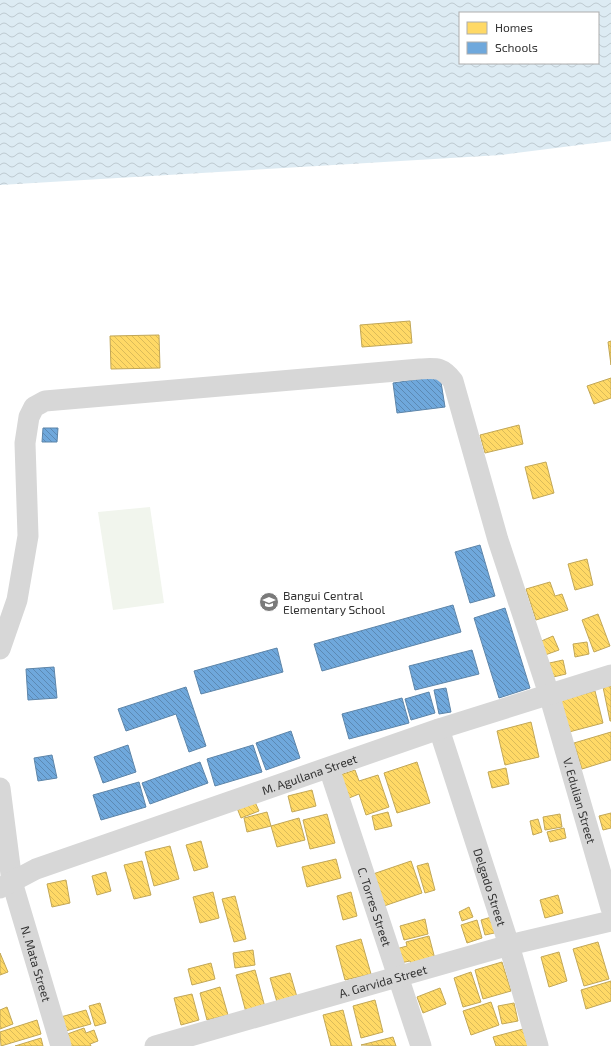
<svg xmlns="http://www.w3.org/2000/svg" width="611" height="1046" viewBox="0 0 611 1046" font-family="'Exo 2',sans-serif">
<defs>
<pattern id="water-waves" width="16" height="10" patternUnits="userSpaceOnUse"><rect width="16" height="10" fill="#ddebf3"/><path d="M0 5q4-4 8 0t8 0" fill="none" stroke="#becad1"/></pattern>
<pattern id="homes-back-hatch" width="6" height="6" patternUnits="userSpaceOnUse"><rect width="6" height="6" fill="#ffd966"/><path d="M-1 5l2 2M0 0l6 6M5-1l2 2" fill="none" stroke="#dbbb59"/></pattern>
<pattern id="schools-back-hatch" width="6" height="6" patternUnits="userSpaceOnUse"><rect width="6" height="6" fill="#6fa8dc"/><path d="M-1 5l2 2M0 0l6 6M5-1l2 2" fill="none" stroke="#5c89b3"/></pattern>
</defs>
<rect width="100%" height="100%" fill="#fff"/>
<polygon fill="#f1f5ed" points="150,507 164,603 113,610 98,512"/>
<path fill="url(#water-waves)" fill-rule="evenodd" d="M0 0H611V141L501 155 0 185ZM460 13H598V63H460Z"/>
<g fill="url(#homes-back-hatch)" stroke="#c2a757">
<polygon points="410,321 412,343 362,347 360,325"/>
<polygon points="159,335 160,368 111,369 110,336"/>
<polygon points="611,341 611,365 608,342"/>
<polygon points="611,378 611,398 594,404 587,386"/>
<polygon points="519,425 523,444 485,453 480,435"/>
<polygon points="546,462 554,493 533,499 525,467"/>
<polygon points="587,559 593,585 575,590 568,564"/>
<polygon points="550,582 555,596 562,594 568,610 536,620 526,589"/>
<polygon points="598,614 610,646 594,652 582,620"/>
<polygon points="553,636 559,650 545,655 539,642"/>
<polygon points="587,642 589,654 575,657 573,644"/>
<polygon points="563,660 566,674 549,678 545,664"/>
<polygon points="611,686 611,721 610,721 603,687"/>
<polygon points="595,691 603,723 569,732 561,700"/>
<polygon points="531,722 539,757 505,765 497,731"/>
<polygon points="611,732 611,760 582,769 574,743"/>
<polygon points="417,762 430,803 397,813 384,773"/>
<polygon points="506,768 509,784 492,788 488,772"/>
<polygon points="355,770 359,781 378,775 389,807 366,815 359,794 349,798 340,775"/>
<polygon points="312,790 316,806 292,812 288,796"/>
<polygon points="255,802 259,811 241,818 237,808"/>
<polygon points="267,812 271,826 247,832 244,818"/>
<polygon points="388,812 392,826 375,830 372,816"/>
<polygon points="611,813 611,828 603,830 599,816"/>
<polygon points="327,814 335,843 310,849 303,820"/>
<polygon points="560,814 562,827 545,830 543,817"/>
<polygon points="299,818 305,840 277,847 271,826"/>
<polygon points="538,819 542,832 533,835 530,821"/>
<polygon points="564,828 566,838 550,842 547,832"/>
<polygon points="201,841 208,867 194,871 186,845"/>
<polygon points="170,846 179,879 154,886 145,852"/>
<polygon points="336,859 341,878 307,887 302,867"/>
<polygon points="142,861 151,895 134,899 124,865"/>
<polygon points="411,861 422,893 384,906 373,874"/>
<polygon points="428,863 435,890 425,893 417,866"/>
<polygon points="106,872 111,891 97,895 92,876"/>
<polygon points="66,880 70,903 52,907 47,884"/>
<polygon points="213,892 219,918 200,923 193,897"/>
<polygon points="351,892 357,916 343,920 337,896"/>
<polygon points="558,895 563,913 545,918 540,900"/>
<polygon points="235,896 246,939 234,942 222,899"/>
<polygon points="469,907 473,917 462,921 459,912"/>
<polygon points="495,916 499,932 485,935 481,920"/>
<polygon points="425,919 428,934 404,940 400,926"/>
<polygon points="477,920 482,938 467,943 461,925"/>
<polygon points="429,936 435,959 412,965 410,961 400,963 396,949 407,946 406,942"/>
<polygon points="361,939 371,974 345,980 336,946"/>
<polygon points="598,942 609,979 584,986 573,949"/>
<polygon points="253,950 255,965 235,968 233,953"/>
<polygon points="559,952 567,981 549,987 541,957"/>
<polygon points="0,953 8,972 0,975"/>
<polygon points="502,962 511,991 483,999 475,970"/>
<polygon points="211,963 215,979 192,985 188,969"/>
<polygon points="255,970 266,1011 247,1016 236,975"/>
<polygon points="471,972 481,1002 463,1007 454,978"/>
<polygon points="290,973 297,997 277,1002 270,978"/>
<polygon points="611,981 611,1001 586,1009 581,990"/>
<polygon points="220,987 228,1015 207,1020 200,993"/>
<polygon points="440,988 446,1004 423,1013 417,997"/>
<polygon points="192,994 199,1020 181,1025 174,998"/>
<polygon points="375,1000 383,1032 361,1038 353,1006"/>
<polygon points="491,1002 499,1025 471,1035 463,1011"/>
<polygon points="100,1003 106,1023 95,1026 89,1006"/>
<polygon points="514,1003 518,1021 502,1024 498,1006"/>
<polygon points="7,1007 13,1024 0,1029 0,1010"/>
<polygon points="86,1010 91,1024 62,1032 57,1018"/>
<polygon points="343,1010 352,1046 331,1046 323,1015"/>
<polygon points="37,1020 41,1034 1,1046 0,1032"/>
<polygon points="84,1028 86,1033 94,1030 98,1041 90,1044 91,1046 66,1046 62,1036"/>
<polygon points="523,1029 528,1046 496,1046 493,1037"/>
<polygon points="393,1037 396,1046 361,1045"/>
<polygon points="41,1038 43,1046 15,1046"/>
</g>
<g fill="url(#schools-back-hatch)" stroke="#5d85a9">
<polygon points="440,376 445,407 397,413 393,383"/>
<polygon points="43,428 58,428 57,442 42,442"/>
<polygon points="480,545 495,596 470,603 455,552"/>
<polygon points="453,605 461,632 322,671 314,644"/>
<polygon points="505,608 530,688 499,698 474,618"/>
<polygon points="277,648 283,672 201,694 194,671"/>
<polygon points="472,650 479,674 415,690 409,666"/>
<polygon points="54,667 57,698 28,700 26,669"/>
<polygon points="186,687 206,746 189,752 176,714 126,731 118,709"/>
<polygon points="446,688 451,712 439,714 434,690"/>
<polygon points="429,692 435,713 411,720 405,699"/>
<polygon points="402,698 409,723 349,739 342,714"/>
<polygon points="291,731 300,758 266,770 256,743"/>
<polygon points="128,745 136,772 103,783 94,757"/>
<polygon points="253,745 262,772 215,786 207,759"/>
<polygon points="52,755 57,778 38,781 34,758"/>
<polygon points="200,762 208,783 150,804 142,783"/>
<polygon points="139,782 146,807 101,820 93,795"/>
</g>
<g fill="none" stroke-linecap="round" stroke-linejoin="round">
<g stroke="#d7d7d7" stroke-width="21">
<path id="s1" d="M0 649 17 600 28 536 25 443 29 417 34 407 45 401 420 369C437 368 442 367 453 381L498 540 549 694 611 908"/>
<path id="s2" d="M439 729 509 945 538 1046"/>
<path id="s3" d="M329 768 421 1046"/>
<path id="s4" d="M0 788 12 882 61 1046"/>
<path id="s5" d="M0 888 36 869 439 729 611 675"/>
<path id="s6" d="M155 1046 509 945 611 921"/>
</g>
</g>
<defs>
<g id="school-disc" transform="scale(1)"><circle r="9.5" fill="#7a7a7a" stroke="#fff"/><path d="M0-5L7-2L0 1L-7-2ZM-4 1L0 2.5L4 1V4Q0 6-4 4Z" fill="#fff"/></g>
</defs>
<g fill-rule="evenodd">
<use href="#school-disc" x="269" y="602"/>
</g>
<g text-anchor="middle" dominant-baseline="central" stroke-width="4" stroke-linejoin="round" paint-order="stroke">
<g font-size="12" fill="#333" stroke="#fff" text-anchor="start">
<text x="283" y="595">Bangui Central<tspan x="283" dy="14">Elementary School</tspan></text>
</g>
<g font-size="12" fill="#333" stroke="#fff">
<text stroke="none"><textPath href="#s5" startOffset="330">M. Agullana Street</textPath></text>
<text stroke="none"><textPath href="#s1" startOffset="1112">V. Edulian Street</textPath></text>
<text stroke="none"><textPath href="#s2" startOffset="166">Delgado Street</textPath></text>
<text stroke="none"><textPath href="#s3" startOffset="146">C. Torres Street</textPath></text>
<text stroke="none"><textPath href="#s4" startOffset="180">N. Mata Street</textPath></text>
<text stroke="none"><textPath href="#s6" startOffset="237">A. Garvida Street</textPath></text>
</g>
</g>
<rect x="459" y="12" width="140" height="52" fill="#ffffff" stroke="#adadad"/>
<rect x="467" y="22" width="20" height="12" fill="#ffd966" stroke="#adadad"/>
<text x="495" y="32" font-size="12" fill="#333333">Homes</text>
<rect x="467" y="42" width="20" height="12" fill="#6fa8dc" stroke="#adadad"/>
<text x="495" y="52" font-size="12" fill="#333333">Schools</text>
</svg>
